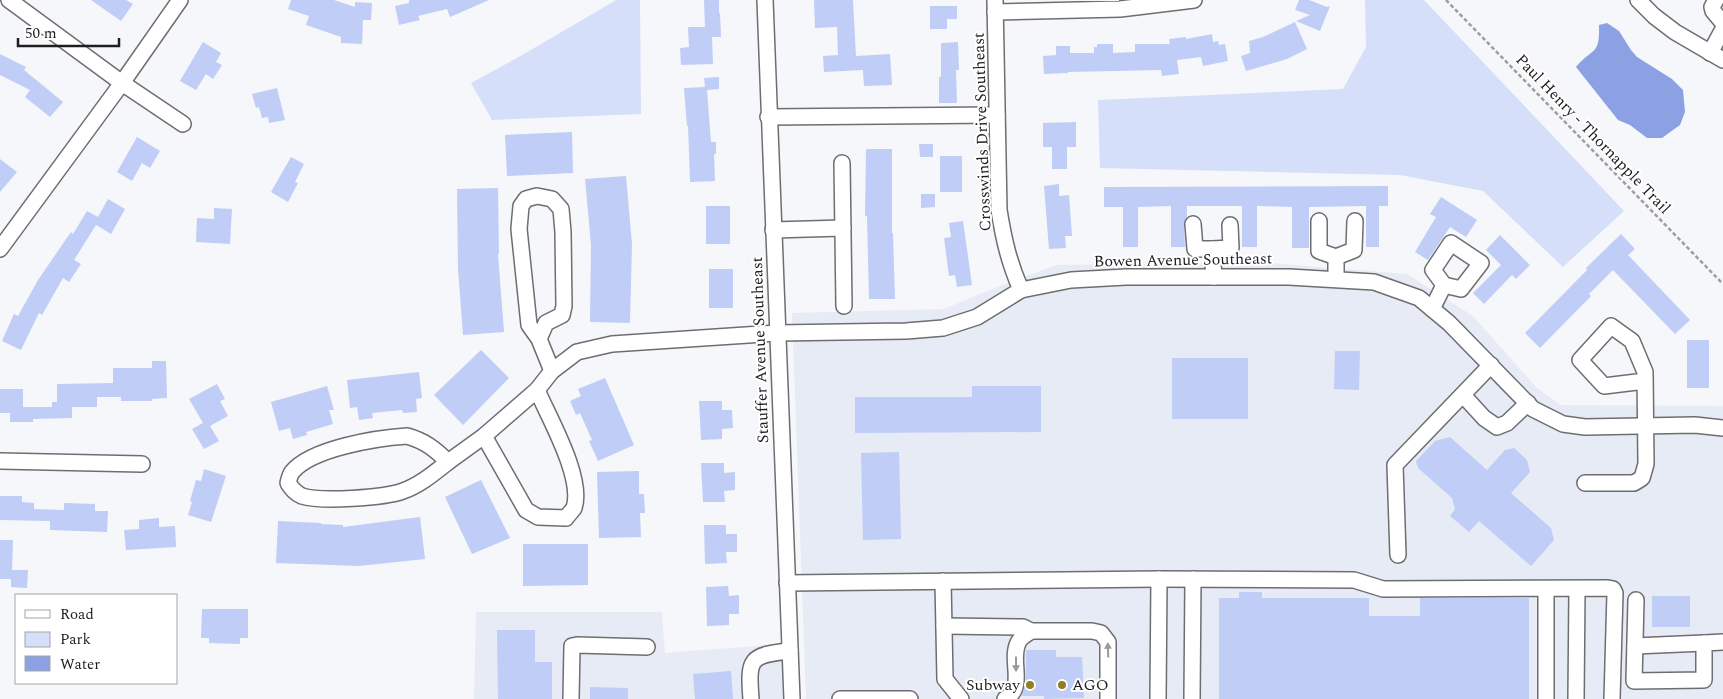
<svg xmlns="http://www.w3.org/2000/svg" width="1723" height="699" viewBox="0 0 1723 699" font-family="Spectral,serif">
<rect width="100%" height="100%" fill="#f6f7fa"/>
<g fill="#e7ebf5">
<polygon points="1259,262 1407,274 1473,316 1536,387 1561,405 1723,406 1723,699 806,699 792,313 944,309 987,291 1056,265"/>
<polygon points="476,612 662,612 665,653 782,644 783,699 474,699"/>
</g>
<g fill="#d5dffa">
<polygon points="616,0 640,0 641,114 492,120 471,83 524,54"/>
<polygon points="1365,0 1424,0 1624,211 1563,267 1483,191 1400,175 1100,168 1098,100 1343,89 1366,47"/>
</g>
<path fill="#8ca1e4" d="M1607 23 1619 31 1631 50 1637 57 1672 79 1683 90 1685 112 1680 125 1662 138H1647L1630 125 1618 120 1576 67C1593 47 1600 56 1599 25Z"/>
<g fill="#bfcdf7">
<polygon points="91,0 126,0 133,4 121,21"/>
<polygon points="291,0 334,0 355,7 355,2 372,3 371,20 363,20 362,44 341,43 341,37 306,25 309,16 288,9"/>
<polygon points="409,0 489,0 450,17 447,9 418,16 420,20 399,25 395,6 409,3"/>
<polygon points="704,0 719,0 719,13 720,13 721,37 712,37 713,64 681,65 680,48 689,47 688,27 705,27"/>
<polygon points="814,0 853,0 856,56 890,54 892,85 864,86 863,70 824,72 823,56 838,55 837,27 815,28"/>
<polygon points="1299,0 1309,0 1327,7 1330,6 1320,31 1296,21 1310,15 1295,10"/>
<polygon points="930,6 957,6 957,19 947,19 947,29 930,29"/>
<polygon points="1295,22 1307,49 1287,59 1246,71 1241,56 1250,53 1249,41 1263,37"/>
<polygon points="1212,34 1213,42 1218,41 1219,45 1225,44 1228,61 1203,66 1201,57 1177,60 1179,74 1162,76 1161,70 1068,72 1068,73 1044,74 1043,56 1056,55 1056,46 1070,46 1070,53 1094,53 1094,47 1097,47 1097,44 1113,44 1113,53 1135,52 1135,44 1170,44 1169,39 1186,37 1186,39"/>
<polygon points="203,42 221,53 216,62 222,65 213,79 206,74 196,90 180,81"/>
<polygon points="958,42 959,70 956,70 957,103 939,103 939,77 941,77 941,43"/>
<polygon points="0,54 26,67 24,70 63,102 50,117 25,97 30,90 0,75"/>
<polygon points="719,77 719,89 707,90 711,142 716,142 716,154 714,154 715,181 690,182 688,126 687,126 684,88 705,87 704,78"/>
<polygon points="277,88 285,120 269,123 268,117 262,118 259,107 256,108 252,94"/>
<polygon points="1076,122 1076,147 1067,147 1067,169 1052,169 1052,147 1043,147 1043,123"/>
<polygon points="572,132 573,173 507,176 505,135"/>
<polygon points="137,137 160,151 150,168 142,163 132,181 117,172"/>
<polygon points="919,144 933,144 933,157 920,157"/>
<polygon points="866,149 892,149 892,233 893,233 895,299 869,299 867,216 865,216"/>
<rect x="940" y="156" width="22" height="36"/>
<polygon points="291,157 304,164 295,182 298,183 288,202 271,192"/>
<polygon points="0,159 17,172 0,192"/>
<polygon points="626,176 632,244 630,323 590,322 591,245 585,179"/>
<polygon points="1059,184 1059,196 1069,195 1072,236 1065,236 1066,248 1049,249 1044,186"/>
<polygon points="1388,186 1388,206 1379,206 1379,247 1366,247 1366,206 1309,207 1309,248 1292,248 1292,207 1257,206 1257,247 1242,247 1242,206 1187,206 1187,217 1184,225 1185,247 1171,247 1171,206 1138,207 1138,247 1123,247 1123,207 1104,207 1104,187"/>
<polygon points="498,188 499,254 498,254 504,332 463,335 458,269 457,189"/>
<polygon points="921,194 935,194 935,207 921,208"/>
<polygon points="1441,197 1477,220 1466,237 1450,227 1428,260 1415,252 1436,217 1430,214"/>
<polygon points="108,199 125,209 111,234 96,225 74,260 81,264 69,282 63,278 42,315 39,313 21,350 2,341 14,314 18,316 38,280 71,232 73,234 87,211 98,217"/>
<rect x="706" y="206" width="24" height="38"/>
<polygon points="214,208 232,209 230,244 196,242 197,218 214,219"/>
<polygon points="963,221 972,285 957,287 955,275 949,276 944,238 951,237 949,223"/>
<polygon points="1621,234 1635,249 1628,255 1690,320 1675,334 1613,270 1589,294 1591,296 1540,348 1525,333 1587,270 1586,268"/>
<polygon points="1500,235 1530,265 1516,279 1512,275 1484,304 1473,293 1501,265 1486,250"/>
<rect x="709" y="269" width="24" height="39"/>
<rect x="1687" y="340" width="22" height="48"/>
<polygon points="481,350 509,378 463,425 434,395"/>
<polygon points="1335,351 1360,351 1359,390 1334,389"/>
<rect x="1172" y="358" width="76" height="61"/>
<polygon points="152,361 166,361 167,398 152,399 152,401 121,401 121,397 97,397 97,407 72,407 72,418 33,419 33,422 10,422 10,413 0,413 0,389 23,389 23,407 52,407 52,402 57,402 57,384 113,383 113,368 152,368"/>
<polygon points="419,372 422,398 416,399 417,412 403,413 402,410 372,413 373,418 359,420 357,407 350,408 347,380"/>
<polygon points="605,378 634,445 598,461 589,441 592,440 580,413 576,415 570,401 581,396 578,389"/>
<polygon points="217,384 225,399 220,401 228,416 210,426 219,441 204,449 192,429 203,423 189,399"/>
<polygon points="327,386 334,410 329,410 333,424 306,432 307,435 293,439 290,428 279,431 271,402"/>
<polygon points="972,386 1041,386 1041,432 855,433 855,397 972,397"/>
<polygon points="699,401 722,401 722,410 732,410 733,428 722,429 722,439 701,440"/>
<polygon points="1450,437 1487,470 1505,450 1514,448 1527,460 1530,472 1511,493 1551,528 1554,540 1531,566 1479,521 1469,532 1450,516 1455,509 1452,498 1418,468 1416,461 1435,441"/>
<polygon points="899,452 901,539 863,540 861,453"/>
<polygon points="701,463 724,463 724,473 735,472 735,490 724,491 725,502 703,502"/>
<polygon points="204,469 226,476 211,522 188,515 192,502 190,501 196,480 201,481"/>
<polygon points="639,471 639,494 644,494 645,513 640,513 641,537 599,538 597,472"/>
<polygon points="481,480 510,538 472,554 445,497"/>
<polygon points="0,496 22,496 22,502 34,503 34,509 64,510 64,503 95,504 95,511 108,511 107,532 50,530 50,521 0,520"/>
<polygon points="420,517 425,559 359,566 276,563 278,521 321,523 321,524 343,525 343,527"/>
<polygon points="159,518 159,527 175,526 176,547 126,550 124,530 139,529 139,520"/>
<polygon points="704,525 726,525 726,534 737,534 737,552 726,552 727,563 705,564"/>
<polygon points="0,540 13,540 12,570 28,570 27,588 11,587 11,579 0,579"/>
<polygon points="523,544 588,544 588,585 523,586"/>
<polygon points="728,586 729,596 739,595 739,614 729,614 729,625 707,626 706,587"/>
<polygon points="1239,592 1262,592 1262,598 1369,598 1369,616 1420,616 1420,598 1529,598 1529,699 1219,699 1219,598 1239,598"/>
<rect x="1652" y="596" width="38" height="31"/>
<polygon points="202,609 248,609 248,638 240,638 240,644 209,643 209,638 201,638"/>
<polygon points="497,630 535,630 535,662 552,662 552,699 498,699"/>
<polygon points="1026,650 1056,650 1056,657 1082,657 1084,698 1044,699 1044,696 1022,696 1026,680"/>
<polygon points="731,671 733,699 695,699 693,674"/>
<polygon points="590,687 628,688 628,699 590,699"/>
</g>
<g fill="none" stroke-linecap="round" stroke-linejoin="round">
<g stroke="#6e6e71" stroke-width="18">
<g id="minor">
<polyline points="9,0 122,83 183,124"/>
<polyline points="765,0 792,699"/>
<path d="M995 0 999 210C1004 241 1009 262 1021 290"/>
<polyline points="1638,0 1654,16 1675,32 1723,60"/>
<polyline points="1716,0 1712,7 1713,11 1723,23"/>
<polyline points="995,12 1120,9 1194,0"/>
<polyline points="1710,53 1723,29"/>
<polyline points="768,117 997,115"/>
<polyline points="842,163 844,306"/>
<polyline points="1319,221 1319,251 1336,257"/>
<polyline points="1193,224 1195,249 1212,249"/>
<polyline points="773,230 843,228"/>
<polyline points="0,249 122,83 180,0"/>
<polyline points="1214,277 1212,249 1231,248 1230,225"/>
<polyline points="1336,279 1336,257 1354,250 1355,221"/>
<polyline points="1432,309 1444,285 1461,289 1481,263 1451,243 1433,270 1444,285"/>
<polyline points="539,339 546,323 562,315 564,306 563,232 561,209 552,199 537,196 526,199 521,206 519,229 529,325 539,339 552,371"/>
<polyline points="1463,395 1484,418 1497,427 1507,423 1528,403"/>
<path d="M407 436C425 441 435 449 448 462 434 473 420 485 403 491 384 498 321 502 302 496 295 493 292 489 288 483 289 479 290 475 292 472 312 448 377 438 407 436Z"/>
<path d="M484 436 526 510 538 517 566 518C568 515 572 511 574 508 584 478 549 418 537 390"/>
<polyline points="0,461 142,464"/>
<polyline points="448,462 484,436 537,390 552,371 577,352 612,344 777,333 906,331 943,328 977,317 1021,290 1071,280 1126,277 1289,277 1374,282 1419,298 1449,323 1533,409 1563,424 1585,427 1695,425 1723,428"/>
<polyline points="1585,483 1634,483 1642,478 1646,464 1645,372 1632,341 1611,326 1580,360 1604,386 1645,381"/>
<polyline points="1398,555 1395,465 1491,365"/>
<polyline points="943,581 945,679 961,699"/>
<polyline points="787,583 1159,579 1354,580 1383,589 1608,588 1613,589 1615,593 1612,699"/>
<polyline points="1546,589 1546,699"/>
<polyline points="1636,600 1634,681 1704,680 1704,643 1723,642"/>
<polyline points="944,626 1023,627 1031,631 1092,631 1101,633 1108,642 1108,699"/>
<polyline points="1635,646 1704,643"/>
<polyline points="571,699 572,646 577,645 647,647"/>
<path d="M751 699C748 659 749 655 790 651"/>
<polyline points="840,699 910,699"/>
<path d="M1005 699C1027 687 1008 659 1019 641 1021 637 1027 634 1031 631"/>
<polyline points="1158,699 1159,579"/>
<polyline points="1192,699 1193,579"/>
<polyline points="1576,699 1577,589"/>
</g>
</g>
<polyline stroke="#9e9ea0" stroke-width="2.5" stroke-dasharray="4 2.5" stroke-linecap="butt" points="1446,0 1723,284"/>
<use href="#minor" stroke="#fff" stroke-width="15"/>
</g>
<defs><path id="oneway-solid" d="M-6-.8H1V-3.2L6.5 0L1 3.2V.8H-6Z" transform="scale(1.25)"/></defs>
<g fill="#9a9a9a">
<use href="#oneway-solid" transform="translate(1108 650) rotate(-92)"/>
<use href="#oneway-solid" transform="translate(1016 664) rotate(90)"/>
</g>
<g fill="#917f26" stroke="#fff" stroke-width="2">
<circle cx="1030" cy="685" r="5"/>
<circle cx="1062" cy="685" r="5"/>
</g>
<g text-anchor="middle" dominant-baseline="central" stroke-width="4" stroke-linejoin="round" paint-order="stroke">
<g font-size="16" fill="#1e1e1f" stroke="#fff">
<text transform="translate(982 132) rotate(-92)">Crosswinds Drive Southeast</text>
<text transform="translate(1593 134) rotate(46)">Paul Henry - Thornapple Trail</text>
<text transform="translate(1183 260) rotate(-1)">Bowen Avenue Southeast</text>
<text transform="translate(760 350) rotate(-92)">Stauffer Avenue Southeast</text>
</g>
<g font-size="16" fill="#1e1e1f" stroke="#fff" text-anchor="end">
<text x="1020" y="685">Subway</text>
<text x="1072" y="685" text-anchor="start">AGO</text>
</g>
</g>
<rect x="15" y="594" width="162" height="90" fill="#ffffff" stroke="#a5a5a5"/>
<rect x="25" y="610" width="25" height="8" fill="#ffffff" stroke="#a5a5a5"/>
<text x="60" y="619" font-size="15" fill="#1e1e1f">Road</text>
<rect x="25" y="632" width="25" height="15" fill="#d5dffa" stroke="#a5a5a5"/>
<text x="60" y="644" font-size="15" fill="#1e1e1f">Park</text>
<rect x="25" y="656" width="25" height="15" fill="#8ca1e4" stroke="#a5a5a5"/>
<text x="60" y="669" font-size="15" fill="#1e1e1f">Water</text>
<path d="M18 38v8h101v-8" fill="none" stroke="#1e1e1f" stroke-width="2.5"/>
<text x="25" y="38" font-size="15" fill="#1e1e1f" stroke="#ffffff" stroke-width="4" paint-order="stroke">50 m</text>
</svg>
